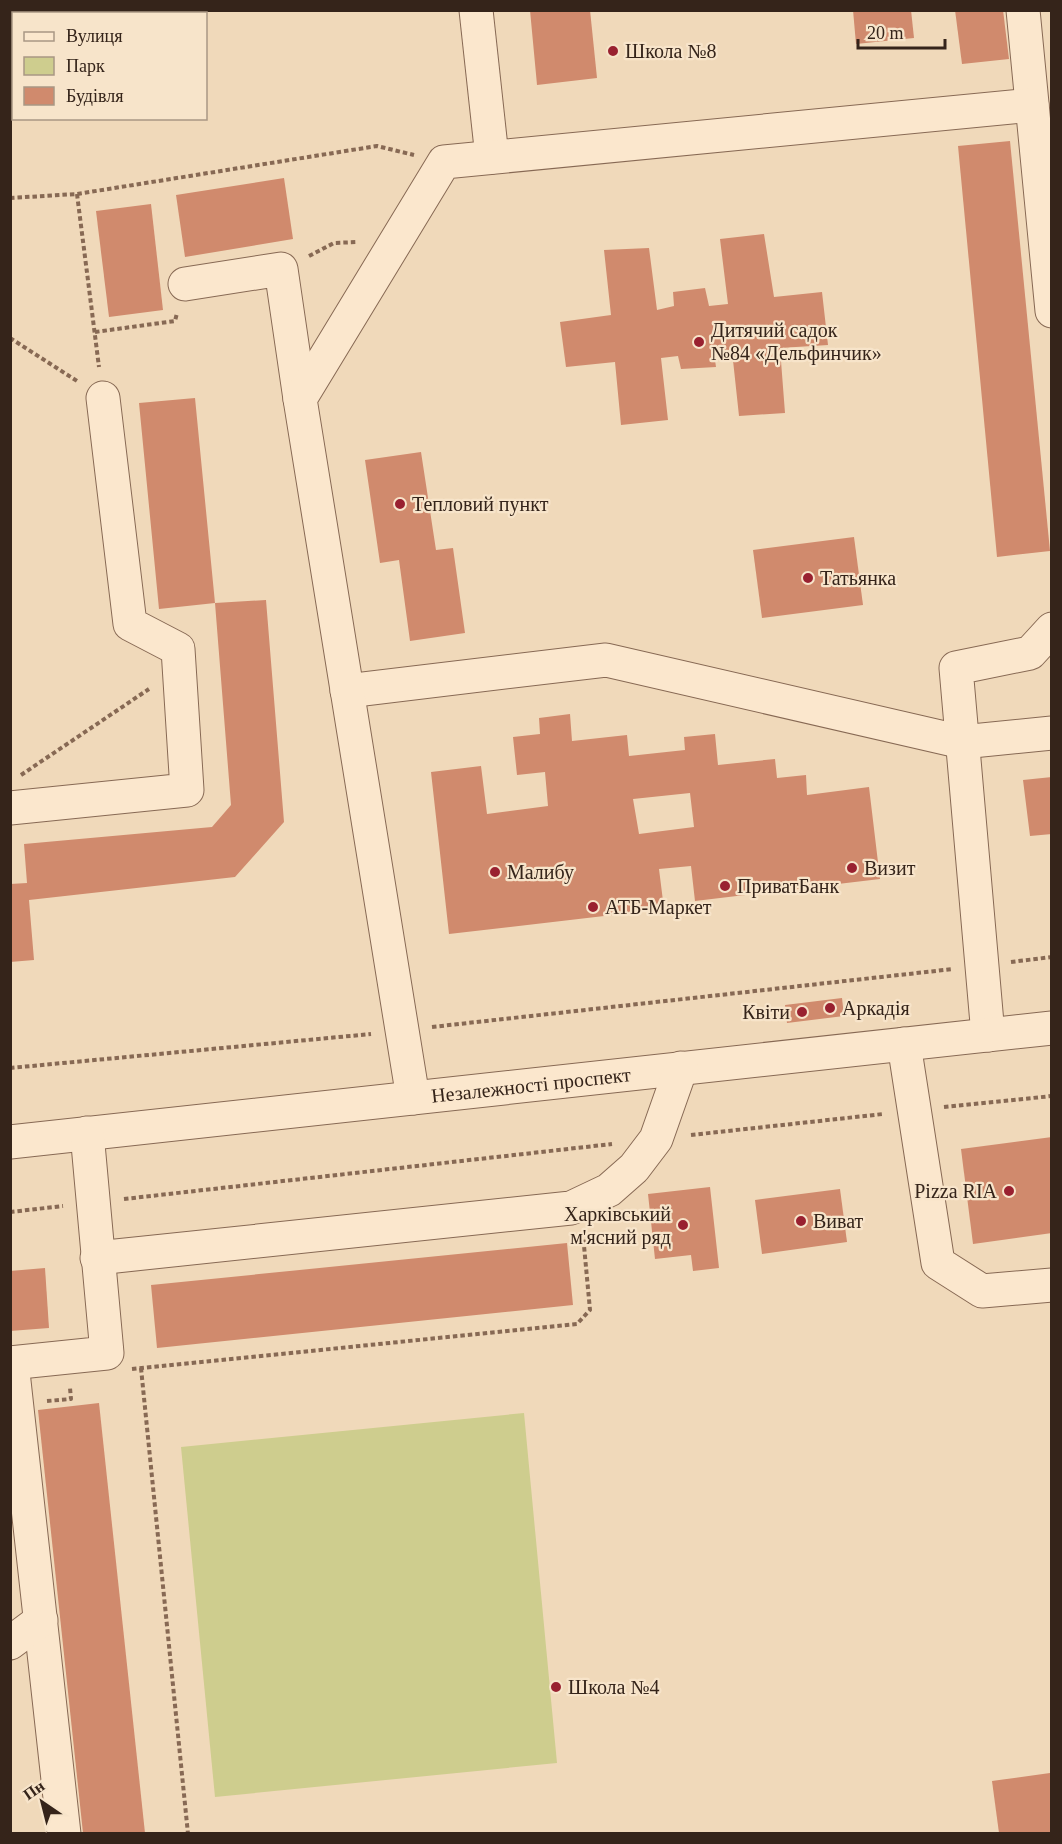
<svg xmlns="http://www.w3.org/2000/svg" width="1062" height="1844" viewBox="0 0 1062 1844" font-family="Georgia,serif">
<rect width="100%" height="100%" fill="#f0d9ba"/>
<polygon fill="#cecd8e" points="524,1413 557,1763 215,1797 181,1447"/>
<g fill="#d08a6d" fill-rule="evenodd">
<polygon points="530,10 590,10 597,78 537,85"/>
<polygon points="853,10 911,10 914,38 856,44"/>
<polygon points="955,10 1003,10 1009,59 962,64"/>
<polygon points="1010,141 1050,551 997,557 958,146"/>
<polygon points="284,178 293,239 185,257 176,195"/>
<polygon points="151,204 163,310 109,317 96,211"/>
<polygon points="764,234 774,297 822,292 828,345 780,348 785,413 739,416 732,351 714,353 716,367 681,369 678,356 661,358 668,420 621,425 615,362 566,367 560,322 611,315 604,250 649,248 657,310 674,306 673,292 705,288 709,306 728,304 720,239"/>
<polygon points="195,398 215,603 266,600 284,822 235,877 29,900 34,960 10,962 10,884 27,883 24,844 212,827 231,805 215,603 159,609 139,403"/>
<polygon points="421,452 436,550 453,548 465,633 410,641 399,560 380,563 365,460"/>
<polygon points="854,537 863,605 762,618 753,550"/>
<path d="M570 714 572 741 627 735 629 756 685 750 684 737 715 734 718 765 775 759 777 778 806 775 807 795 869 787 880 879 695 901 691 866 659 869 664 909 449 934 431 772 481 766 487 814 548 806 545 772 517 775 513 737 540 734 539 718ZM690 793 694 827 639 834 633 799Z"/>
<polygon points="1052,777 1052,834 1030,836 1023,780"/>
<polygon points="842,998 844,1016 787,1023 785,1005"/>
<polygon points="1052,1137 1052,1233 973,1244 961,1149"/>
<polygon points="710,1187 719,1268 693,1271 691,1255 655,1259 648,1194"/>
<polygon points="840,1189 847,1242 762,1254 755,1200"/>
<polygon points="567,1243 573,1305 157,1348 151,1285"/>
<polygon points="45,1268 49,1328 10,1331 10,1271"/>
<polygon points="99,1403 145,1833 83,1833 38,1410"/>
<polygon points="1050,1773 1052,1833 999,1833 992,1781"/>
</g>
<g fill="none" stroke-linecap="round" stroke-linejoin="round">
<g stroke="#876954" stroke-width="35">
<g id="minor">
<polyline points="476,10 492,157"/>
<polyline points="1023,10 1052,311"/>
<polyline points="185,284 281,269 300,399"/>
<polyline points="347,691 606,660 962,742 1052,733"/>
<polyline points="10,808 187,790 178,649 130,624 103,398"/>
<polyline points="988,1035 956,668 1030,653 1052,629"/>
<polyline points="904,1044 938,1263 982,1291 1052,1285"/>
<polyline points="413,1098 300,399 444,162 1032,105"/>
<path id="s1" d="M10 1142 1052 1028"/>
<polyline points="97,1258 571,1208 609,1190 634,1168 656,1139 681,1068"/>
<polyline points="10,1363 107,1353 87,1133"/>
<polyline points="12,1363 64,1834"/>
<polyline points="10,1643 41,1620"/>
</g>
</g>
<g stroke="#876954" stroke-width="4" stroke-dasharray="4.5 3" stroke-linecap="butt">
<polyline points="77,194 99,367"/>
<polyline points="10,198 77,194 377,146 414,155"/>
<polyline points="309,256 334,243 358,242"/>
<polyline points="95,332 175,321 177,313"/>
<polyline points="10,338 77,381"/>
<polyline points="21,775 149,689"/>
<polyline points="1011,962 1052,957"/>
<polyline points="432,1027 953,969"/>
<polyline points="10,1068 371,1034"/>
<polyline points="944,1107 1052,1096"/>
<polyline points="691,1135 883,1114"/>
<polyline points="124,1199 612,1144"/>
<polyline points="10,1212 63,1206"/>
<polyline points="141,1368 188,1834"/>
<polyline points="132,1369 577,1324 590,1310 583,1235"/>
<polyline points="47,1401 71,1399 70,1388"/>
</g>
<use href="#minor" stroke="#fbe7cd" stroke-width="33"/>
</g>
<g fill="#992130" stroke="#f7e4ca" stroke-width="2">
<circle cx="613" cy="51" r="6"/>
<circle cx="699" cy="342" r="6"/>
<circle cx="400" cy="504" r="6"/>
<circle cx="808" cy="578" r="6"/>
<circle cx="852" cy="868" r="6"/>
<circle cx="495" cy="872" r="6"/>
<circle cx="725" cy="886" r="6"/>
<circle cx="593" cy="907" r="6"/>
<circle cx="830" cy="1008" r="6"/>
<circle cx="802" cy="1012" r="6"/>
<circle cx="1009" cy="1191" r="6"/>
<circle cx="801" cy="1221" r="6"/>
<circle cx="683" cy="1225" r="6"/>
<circle cx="556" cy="1687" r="6"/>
</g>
<g text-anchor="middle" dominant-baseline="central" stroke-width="4.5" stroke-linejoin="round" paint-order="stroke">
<g font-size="20" fill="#35241a" stroke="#f7e4ca" text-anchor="start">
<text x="625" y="51">Школа №8</text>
<text x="711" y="330">Дитячий садок<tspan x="711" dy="23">№84 «Дельфинчик»</tspan></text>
<text x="412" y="504">Тепловий пункт</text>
<text x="820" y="578">Татьянка</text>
<text x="864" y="868">Визит</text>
<text x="507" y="872">Малибу</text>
<text x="737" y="886">ПриватБанк</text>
<text x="605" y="907">АТБ-Маркет</text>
<text x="842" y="1008">Аркадія</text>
<text x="790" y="1012" text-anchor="end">Квіти</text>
<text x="997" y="1191" text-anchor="end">Pizza RIA</text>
<text x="671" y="1214" text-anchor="end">Харківський<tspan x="671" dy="23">м'ясний ряд</tspan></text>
<text x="813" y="1221">Виват</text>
<text x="568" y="1687">Школа №4</text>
</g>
<g font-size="20" fill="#35241a" stroke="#f7e4ca">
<text stroke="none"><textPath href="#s1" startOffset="524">Незалежності проспект</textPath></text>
</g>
</g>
<rect width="1062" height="1844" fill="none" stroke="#35241a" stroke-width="24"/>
<rect x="12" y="12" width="195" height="108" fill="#f7e4ca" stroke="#a99784" stroke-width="1.5"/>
<rect x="24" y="32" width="30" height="9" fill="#fbe7cd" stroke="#a99784" stroke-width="1.5"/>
<text x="66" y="42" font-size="18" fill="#35241a">Вулиця</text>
<rect x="24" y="57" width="30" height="18" fill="#cecd8e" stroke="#a99784" stroke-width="1.5"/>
<text x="66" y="72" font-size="18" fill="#35241a">Парк</text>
<rect x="24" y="87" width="30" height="18" fill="#d08a6d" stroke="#a99784" stroke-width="1.5"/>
<text x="66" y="102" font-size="18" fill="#35241a">Будівля</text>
<g transform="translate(42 1802) rotate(325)" stroke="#f7e4ca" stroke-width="4.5" paint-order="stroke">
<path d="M0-4.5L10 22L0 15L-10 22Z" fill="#35241a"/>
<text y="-9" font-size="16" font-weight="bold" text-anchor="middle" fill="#35241a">Пн</text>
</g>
<path d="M858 39v9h87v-9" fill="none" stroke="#35241a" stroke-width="3"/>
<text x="867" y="39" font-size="18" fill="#35241a" stroke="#f7e4ca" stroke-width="4.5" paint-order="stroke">20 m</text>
</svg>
